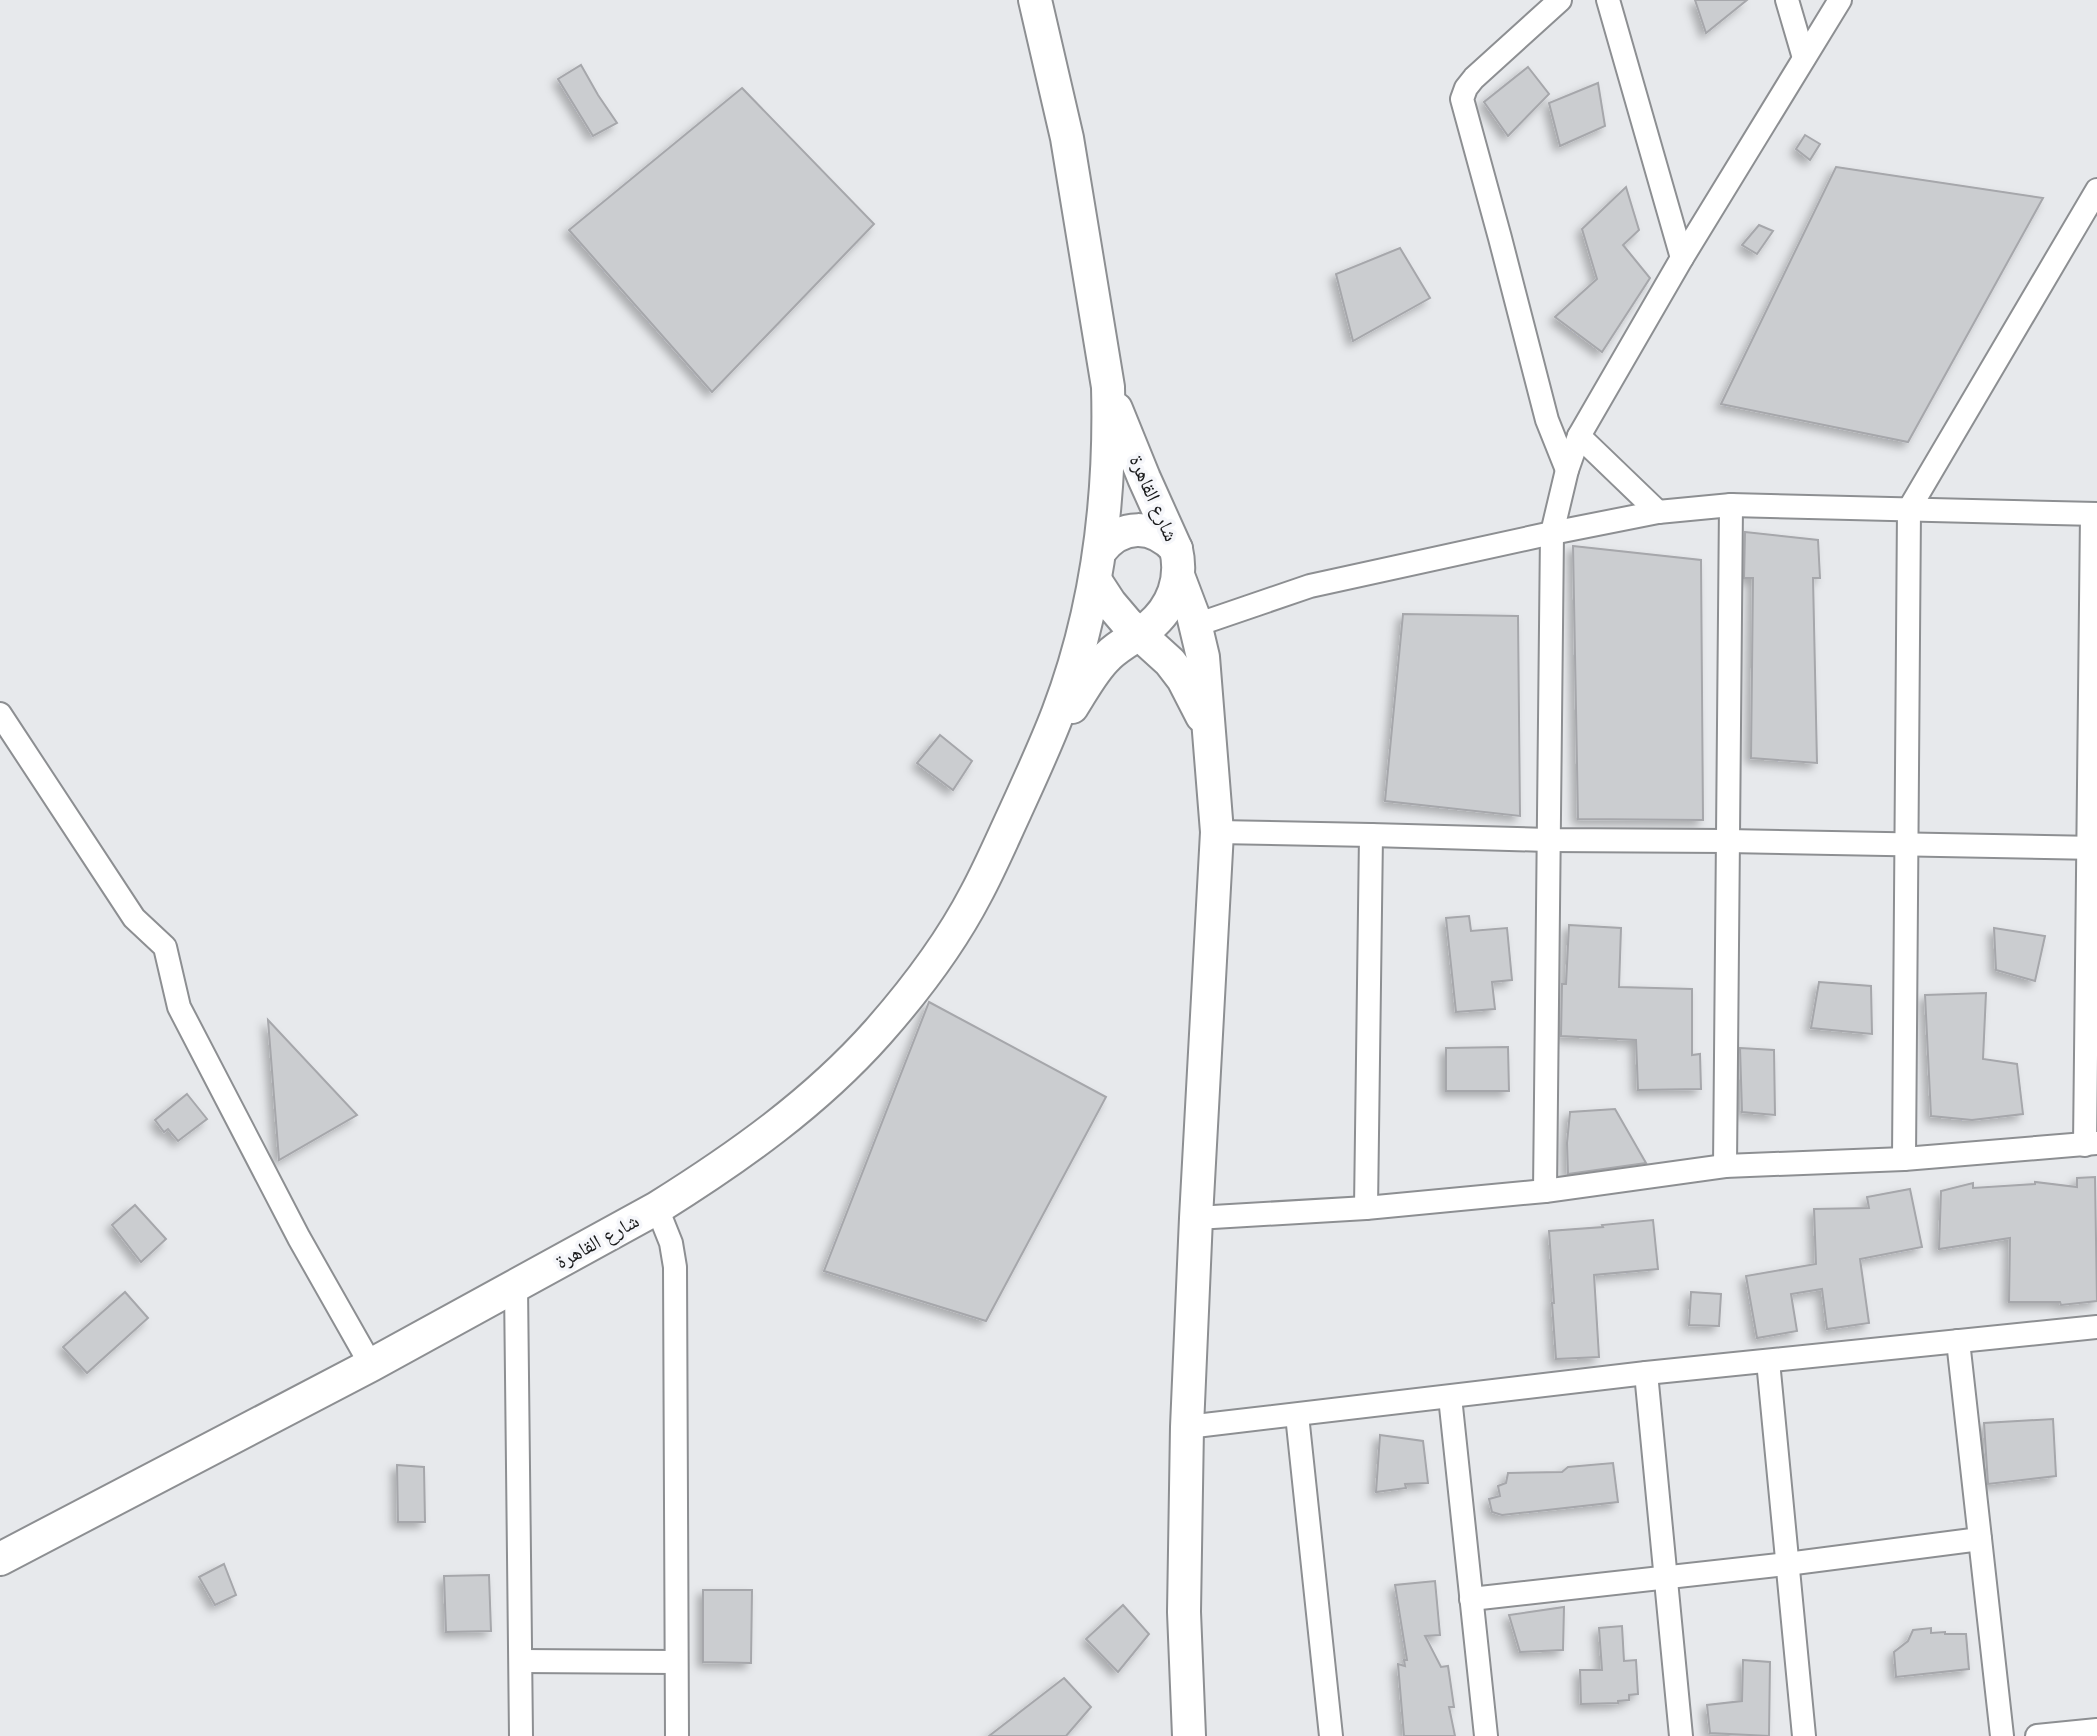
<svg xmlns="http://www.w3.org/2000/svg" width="2097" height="1736" viewBox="0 0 2097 1736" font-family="Helvetica,'Noto Naskh Arabic',sans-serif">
<defs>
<filter id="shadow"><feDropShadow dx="-5" dy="5" stdDeviation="4" flood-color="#0004"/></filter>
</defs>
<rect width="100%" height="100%" fill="#e7e9ec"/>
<g fill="#cbcdd0" stroke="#a6a7ab" stroke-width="2" filter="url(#shadow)">
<polygon points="1695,0 1747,0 1706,33"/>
<polygon points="581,65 598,95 617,123 593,136 558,79"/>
<polygon points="1528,67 1549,94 1508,136 1484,102"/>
<polygon points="1598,83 1605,126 1560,146 1549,103"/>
<polygon points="742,88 874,224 712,392 569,230"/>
<polygon points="1805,135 1820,144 1810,160 1796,149"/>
<polygon points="1836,167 2043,198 1908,442 1721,404"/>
<polygon points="1626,187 1639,230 1623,245 1650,278 1602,352 1555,317 1597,279 1582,229"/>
<polygon points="1759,225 1773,231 1757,254 1742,245"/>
<polygon points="1400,248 1430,298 1353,341 1336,274"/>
<polygon points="1745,532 1818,540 1820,578 1813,578 1817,763 1751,758 1753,578 1744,578"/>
<polygon points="1573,546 1701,560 1703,820 1578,819"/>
<polygon points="1403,614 1518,616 1520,816 1385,801"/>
<polygon points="940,735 972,761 953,790 917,763"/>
<polygon points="1469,916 1471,931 1507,928 1512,980 1492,982 1495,1009 1456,1012 1446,918"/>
<polygon points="1569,925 1621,928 1619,987 1692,989 1692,1055 1700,1054 1701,1089 1638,1090 1636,1040 1561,1036 1562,984 1566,984"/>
<polygon points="1994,928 2045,936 2035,981 1996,970"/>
<polygon points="1819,982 1871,986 1872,1034 1811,1028"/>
<polygon points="1986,993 1983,1059 2017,1064 2023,1114 1972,1120 1931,1116 1925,995"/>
<polygon points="929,1002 1106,1097 986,1321 824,1271"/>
<polygon points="268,1020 357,1115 279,1160"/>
<polygon points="1508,1047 1509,1091 1446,1091 1446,1048"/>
<polygon points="1740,1048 1774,1050 1775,1115 1742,1112"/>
<polygon points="187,1094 207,1119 178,1141 168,1129 164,1132 155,1120"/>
<polygon points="1615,1109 1646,1163 1568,1174 1567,1143 1570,1112"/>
<polygon points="2095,1177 2097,1301 2061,1305 2060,1302 2009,1302 2010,1238 1939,1249 1941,1191 1973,1183 1973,1188 2035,1184 2035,1182 2077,1187 2077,1178"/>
<polygon points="1910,1189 1922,1247 1860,1259 1869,1323 1827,1329 1822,1289 1791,1294 1797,1331 1757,1338 1746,1276 1816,1264 1814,1209 1869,1208 1867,1197"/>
<polygon points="135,1205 166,1239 141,1262 112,1225"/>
<polygon points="1653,1220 1658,1269 1594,1275 1599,1357 1556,1359 1552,1303 1554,1303 1549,1231 1603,1227 1602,1225"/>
<polygon points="125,1292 148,1318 87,1373 63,1347"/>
<polygon points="1691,1292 1721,1294 1719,1326 1689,1325"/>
<polygon points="2053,1419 2056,1476 1988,1484 1984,1423"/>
<polygon points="1380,1435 1423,1441 1428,1483 1405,1484 1406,1488 1376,1492"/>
<polygon points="1613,1463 1618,1502 1502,1515 1492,1512 1489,1499 1500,1496 1498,1486 1506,1483 1508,1473 1562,1472 1568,1467"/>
<polygon points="397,1465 424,1467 425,1522 398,1522"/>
<polygon points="224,1564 236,1595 215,1605 199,1577"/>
<polygon points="489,1575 491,1631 446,1632 444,1576"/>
<polygon points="1435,1581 1440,1635 1425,1636 1441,1667 1448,1666 1454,1707 1449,1707 1455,1736 1404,1736 1398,1664 1405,1666 1404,1660 1407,1660 1395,1585"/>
<polygon points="703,1590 752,1590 751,1663 703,1662"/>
<polygon points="1123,1605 1149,1634 1118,1672 1086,1639"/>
<polygon points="1564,1607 1563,1650 1520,1652 1509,1615"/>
<polygon points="1622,1626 1624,1661 1636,1660 1638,1694 1629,1695 1629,1700 1618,1701 1618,1703 1581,1704 1580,1670 1602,1670 1599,1628"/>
<polygon points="1931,1628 1931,1633 1945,1632 1945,1634 1966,1634 1969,1669 1896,1677 1894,1652 1908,1641 1913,1630"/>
<polygon points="1743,1660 1770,1662 1769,1736 1710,1733 1707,1705 1742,1701"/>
<polygon points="1064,1678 1091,1707 1066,1736 989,1736"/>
</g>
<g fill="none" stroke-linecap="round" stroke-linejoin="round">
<g stroke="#8d8f92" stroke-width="26">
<g id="minor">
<polyline points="1560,0 1474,78 1466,88 1462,99 1500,238 1547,420 1567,470"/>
<polyline points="1608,0 1682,258"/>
<polyline points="1787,0 1804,58"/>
<polyline points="1579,436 1658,512"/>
<polyline points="1196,625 1310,586 1552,533 1658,512 1731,505 2097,514"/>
<polyline points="0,714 134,918 165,947 179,1007 299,1238 371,1365"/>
<polyline points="1217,832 1371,835 1548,840 1727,841 2097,848"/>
<polyline points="2085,1145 2092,514"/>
<polyline points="1904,1159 1909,509 2097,190"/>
<polyline points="1725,1166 1731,505"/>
<polyline points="1545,1191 1552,533 1567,470 1579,436 1682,258 1840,0"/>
<polyline points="657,1208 671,1243 675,1267 677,1736"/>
<polyline points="1366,1208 1371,835"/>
<polyline points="1196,1218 1366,1208 1545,1191 1725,1166 1904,1159 2097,1143"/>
<polyline points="516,1286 521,1736"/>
<polyline points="1958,1341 2002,1736"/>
<polyline points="1768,1361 1804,1736"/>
<polyline points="1646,1373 1681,1736"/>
<polyline points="1450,1397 1486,1736"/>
<polyline points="1297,1415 1331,1736"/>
<polyline points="1187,1427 1646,1373 2097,1327"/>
<polyline points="1471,1599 1787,1564 1980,1539"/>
<polyline points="521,1661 676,1662"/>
<polyline points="2037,1736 2097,1730"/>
</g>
</g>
<g stroke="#8d8f92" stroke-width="36">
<g id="secondary">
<path d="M1100 551C1122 523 1153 524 1176 549"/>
<polyline points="1179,578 1193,615 1203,657 1217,832 1196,1218 1187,1427 1184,1612 1189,1736"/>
<polyline points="1095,580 1110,603 1127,623 1170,662 1183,679 1202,716"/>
<path d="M1072 707C1083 690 1093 670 1108 656 1120 644 1136 637 1149 627 1173 607 1183 579 1176 549L1144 478 1116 409"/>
<path d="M0 1559 371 1365 657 1208C737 1158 815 1103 878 1032 915 990 950 944 976 894 990 868 1002 840 1015 812 1030 779 1045 747 1058 713 1098 608 1111 498 1108 387L1067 138 1035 0"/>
</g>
</g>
<use href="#minor" stroke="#fff" stroke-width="22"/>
<use href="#secondary" stroke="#fff" stroke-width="32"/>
</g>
<g text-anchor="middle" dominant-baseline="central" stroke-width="7" stroke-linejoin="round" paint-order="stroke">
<g font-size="20" fill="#171819" stroke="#f5f6fa">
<text transform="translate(1154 498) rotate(66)">شارع القاهرة</text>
<text transform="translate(597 1241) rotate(-29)">شارع القاهرة</text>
</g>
</g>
</svg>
